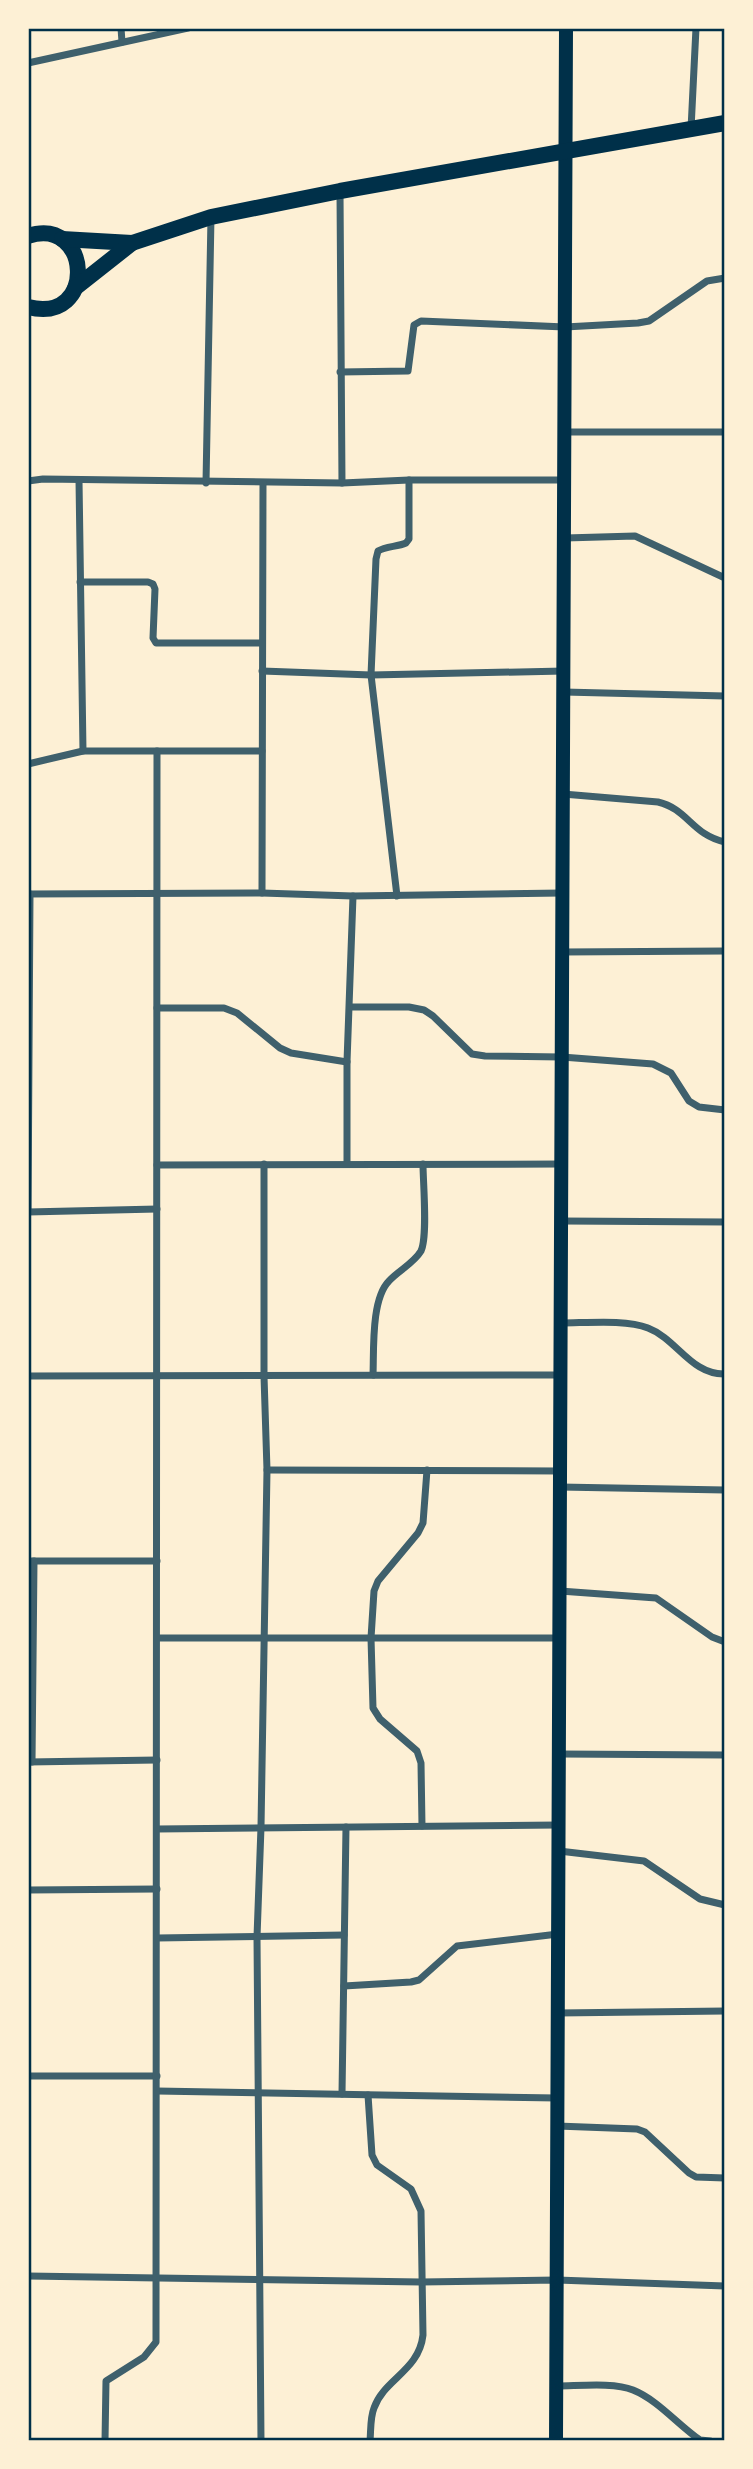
<svg xmlns="http://www.w3.org/2000/svg" width="753" height="2469" viewBox="0 0 753 2469" font-family="Bitter,serif">
<rect width="100%" height="100%" fill="#fdf0d5"/>
<g fill="none" stroke-linecap="round" stroke-linejoin="round">
<g stroke="#3f606c" stroke-width="7">
<polyline points="121,28 122,42"/>
<polyline points="28,63 188,28"/>
<polyline points="691,129 696,28"/>
<polyline points="340,192 342,483"/>
<polyline points="340,372 408,371 414,325 421,321 565,327 638,323 649,321 707,281 725,278"/>
<polyline points="565,432 725,432"/>
<polyline points="79,480 83,751"/>
<polyline points="28,481 43,479 342,483 409,480 565,480"/>
<polyline points="206,483 211,217"/>
<polyline points="565,538 635,536 725,578"/>
<polyline points="80,582 148,582 153,584 155,589 153,638 156,643 262,643"/>
<polyline points="262,671 371,675 564,671"/>
<polyline points="564,692 725,696"/>
<polyline points="28,764 83,751 262,751"/>
<path d="M563 794 658 802C688 809 692 835 725 842"/>
<polyline points="262,893 263,483"/>
<polyline points="28,894 262,893 353,896 562,893"/>
<polyline points="30,894 28,1212 157,1209"/>
<path d="M397 896 371 675 376 559 378 551C386 546 397 547 406 543L409 539V480"/>
<polyline points="563,952 725,951"/>
<polyline points="350,1007 409,1007 424,1010 433,1016 472,1054 485,1056 562,1057 653,1064 671,1073 689,1101 699,1107 725,1110"/>
<polyline points="157,1008 224,1008 237,1013 280,1048 291,1053 347,1062"/>
<polyline points="347,1163 347,1062 353,896"/>
<polyline points="157,1165 562,1164"/>
<polyline points="562,1221 725,1222"/>
<path d="M561 1323C586 1323 626 1319 648 1328 677 1339 691 1375 725 1374"/>
<path d="M373 1375C374 1350 371 1299 389 1281 398 1271 414 1263 421 1251 428 1236 423 1183 423 1164"/>
<polyline points="28,1376 561,1375"/>
<polyline points="267,1470 560,1471"/>
<polyline points="560,1487 725,1490"/>
<polyline points="28,1561 157,1561"/>
<polyline points="560,1591 656,1598 712,1637 725,1642"/>
<polyline points="157,1638 559,1638"/>
<polyline points="559,1754 725,1755"/>
<polyline points="28,1762 157,1760"/>
<polyline points="32,1762 34,1561"/>
<polyline points="422,1826 421,1763 417,1751 380,1719 373,1708 371,1638 374,1591 378,1581 418,1533 423,1523 427,1470"/>
<polyline points="157,1829 558,1825"/>
<polyline points="559,1851 644,1861 700,1899 725,1905"/>
<polyline points="28,1890 157,1889"/>
<polyline points="157,1938 344,1935"/>
<polyline points="344,1986 411,1982 419,1980 457,1946 558,1934"/>
<polyline points="558,2013 725,2011"/>
<polyline points="28,2076 157,2076"/>
<polyline points="157,2091 557,2098"/>
<polyline points="342,2094 346,1827"/>
<path d="M368 2095 372 2155 377 2165 411 2189 421 2211 423 2335C419 2371 384 2379 374 2408 370 2418 371 2430 370 2441"/>
<polyline points="557,2126 637,2129 645,2132 689,2173 696,2177 725,2178"/>
<polyline points="28,2276 421,2282 557,2280 725,2286"/>
<path d="M557 2386C578 2386 614 2382 633 2390 658 2400 678 2425 700 2440L710 2441"/>
<polyline points="105,2441 106,2381 144,2357 156,2342 157,751"/>
<polyline points="261,2441 257,1937 261,1827 267,1470 264,1376 264,1164"/>
</g>
<polyline stroke="#003049" stroke-width="14" points="556,2441 566,28"/>
<g stroke="#003049" stroke-width="16">
<path d="M28 236C91 215 98 325 28 307"/>
<polyline points="62,239 132,243 211,217 340,191 725,123"/>
<polyline points="75,288 132,243"/>
</g>
</g>
<rect width="753" height="2469" fill="none" stroke="#fdf0d5" stroke-width="60"/>
<rect x="30" y="30" width="693" height="2409" fill="none" stroke="#003049" stroke-width="2.5"/>
</svg>
